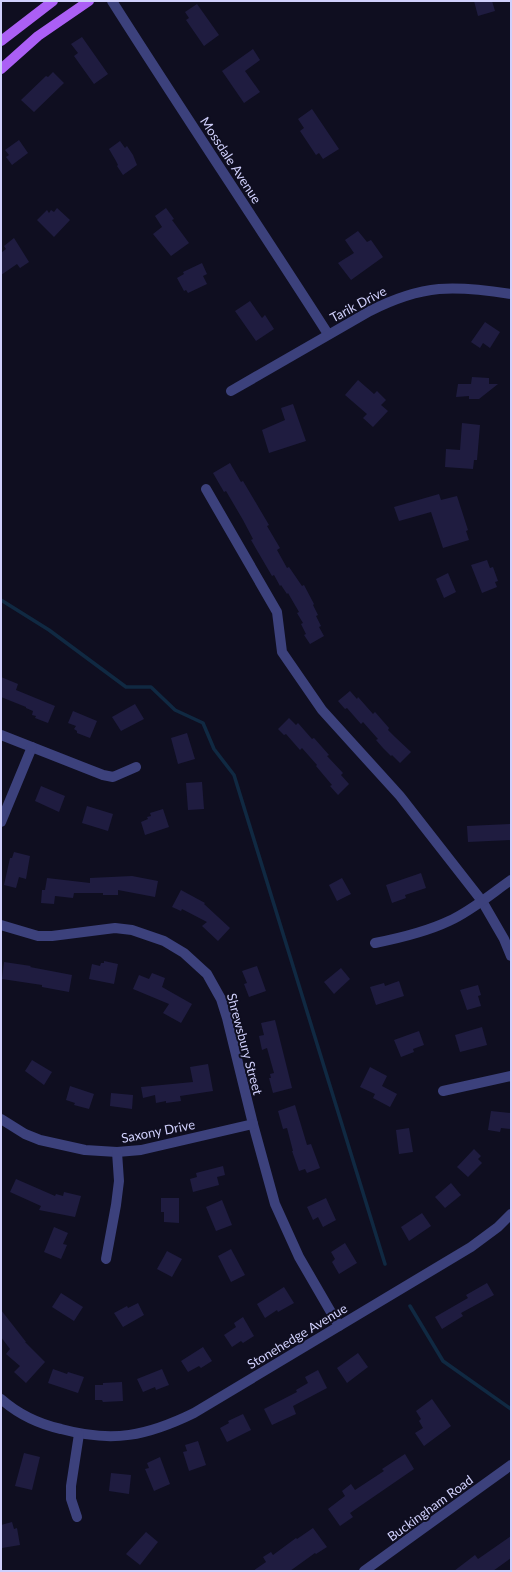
<svg xmlns="http://www.w3.org/2000/svg" width="512" height="1572" viewBox="0 0 512 1572" font-family="Lato,sans-serif">
<rect width="100%" height="100%" fill="#0f0e20"/>
<g fill="none" stroke-linecap="round" stroke-linejoin="round">
<g stroke="#102942" stroke-width="3.5">
<polyline points="1,600 49,630 126,687 151,687 175,710 203,723 214,749 234,775 385,1264"/>
<polyline points="410,1306 443,1361 511,1409"/>
</g>
</g>
<g fill="#1f1c40">
<polygon points="474,1 492,1 495,11 478,16"/>
<polygon points="197,4 219,35 204,46 186,20 189,18 185,12"/>
<polygon points="82,37 108,74 94,84 74,56 78,53 71,44"/>
<polygon points="253,49 260,60 245,71 260,92 244,103 222,71"/>
<polygon points="53,72 64,83 34,112 21,100 46,76 48,77"/>
<polygon points="312,109 339,149 323,159 319,153 316,155 300,131 304,128 298,119"/>
<polygon points="19,140 28,153 12,165 6,157 9,155 5,150"/>
<polygon points="120,141 125,148 127,146 133,155 137,165 123,175 117,166 118,165 116,161 109,149"/>
<polygon points="57,208 70,220 54,237 37,220 47,210 49,213 51,210 54,212"/>
<polygon points="166,208 174,219 172,220 189,243 171,256 153,234 162,227 155,216"/>
<polygon points="358,231 367,242 371,240 383,257 351,280 338,263 354,253 345,240"/>
<polygon points="14,238 29,262 20,268 17,264 1,275 1,253 6,249 4,246"/>
<polygon points="202,263 207,274 203,276 207,284 188,293 186,290 184,291 177,278 184,274 183,272"/>
<polygon points="250,301 262,318 265,315 274,329 256,341 235,311"/>
<polygon points="485,322 500,332 490,348 483,343 480,348 471,342"/>
<polygon points="472,377 489,378 489,384 498,384 479,399 469,399 469,396 456,397 458,384 471,384"/>
<polygon points="358,380 374,394 377,391 386,400 381,405 388,411 373,427 363,418 367,414 345,395"/>
<polygon points="293,404 306,441 269,453 262,430 285,420 281,408"/>
<polygon points="462,423 480,425 477,460 474,460 473,469 445,467 446,449 460,450"/>
<polygon points="230,463 241,482 243,481 269,525 267,526 280,548 277,550 287,568 289,567 302,586 304,585 314,604 313,605 318,615 316,616 321,626 319,627 324,636 310,644 304,635 306,634 301,624 303,623 297,613 299,612 288,593 287,594 281,585 280,586 274,575 272,576 251,540 253,539 243,520 226,491 224,492 213,473"/>
<polygon points="439,494 441,500 457,496 468,530 466,531 469,540 443,548 431,512 399,521 394,507"/>
<polygon points="487,560 490,568 493,567 498,581 495,582 497,587 482,593 471,565"/>
<polygon points="448,573 456,592 444,598 436,579"/>
<polygon points="1,677 18,684 16,690 55,706 48,723 35,718 36,716 32,715 33,711 26,708 26,707 1,697"/>
<polygon points="350,691 357,699 358,697 373,714 375,712 389,728 388,730 395,737 411,752 400,763 392,755 391,756 383,748 376,740 378,739 363,722 361,724 347,708 345,709 338,701"/>
<polygon points="135,704 144,719 121,731 112,717"/>
<polygon points="73,711 97,721 90,738 77,733 77,731 74,729 76,726 68,723"/>
<polygon points="289,718 296,725 298,723 312,739 314,738 329,755 327,756 343,773 341,775 349,784 338,795 330,786 332,785 316,766 317,765 302,748 300,750 286,734 284,735 278,729"/>
<polygon points="187,733 195,759 178,764 171,738"/>
<polygon points="202,782 204,809 188,810 186,783"/>
<polygon points="41,786 65,796 59,812 35,801"/>
<polygon points="87,806 113,814 108,831 82,823"/>
<polygon points="163,809 169,827 145,835 141,822 148,819 147,817 151,816 150,813"/>
<polygon points="510,824 511,840 468,842 467,826"/>
<polygon points="14,852 30,856 26,879 19,877 16,888 4,885 10,858 12,858"/>
<polygon points="421,873 426,888 405,895 406,898 392,903 386,885"/>
<polygon points="132,876 158,881 155,897 118,890 118,895 103,895 103,893 74,893 73,898 55,896 54,904 41,903 42,890 45,890 47,878 90,883 90,878"/>
<polygon points="342,878 351,894 337,901 329,885"/>
<polygon points="181,890 205,903 204,904 230,928 218,941 202,926 207,922 182,909 181,911 172,907"/>
<polygon points="104,961 118,964 114,984 89,979 92,964 100,966 101,963 104,963"/>
<polygon points="4,962 31,966 30,967 72,975 69,992 42,987 42,985 2,979"/>
<polygon points="257,966 266,991 249,997 244,984 247,983 242,971"/>
<polygon points="341,968 350,979 334,994 324,982"/>
<polygon points="152,973 165,978 162,987 192,1004 181,1023 163,1013 169,1004 133,989 139,975 149,979"/>
<polygon points="399,981 404,996 376,1005 370,987 384,983 385,986"/>
<polygon points="478,985 481,995 478,996 481,1006 467,1010 460,990"/>
<polygon points="275,1020 292,1088 273,1093 269,1078 271,1078 270,1074 274,1073 267,1048 262,1050 259,1036 264,1035 261,1023"/>
<polygon points="482,1027 487,1045 460,1052 455,1035"/>
<polygon points="419,1031 424,1045 413,1049 414,1052 401,1057 394,1040"/>
<polygon points="32,1060 52,1072 44,1085 25,1071"/>
<polygon points="208,1064 213,1091 180,1096 181,1101 166,1103 166,1101 156,1103 155,1095 143,1098 141,1087 193,1082 190,1067"/>
<polygon points="370,1067 387,1076 382,1086 397,1094 390,1107 373,1098 375,1094 360,1087"/>
<polygon points="70,1086 94,1094 89,1109 74,1105 75,1103 66,1100"/>
<polygon points="111,1093 133,1095 132,1109 110,1106"/>
<polygon points="295,1105 307,1145 311,1144 320,1168 307,1173 305,1169 299,1171 292,1151 293,1151 287,1128 283,1129 278,1111"/>
<polygon points="491,1111 511,1113 511,1129 501,1128 500,1132 488,1130"/>
<polygon points="409,1128 413,1152 399,1154 396,1130"/>
<polygon points="474,1149 481,1156 478,1159 482,1163 468,1177 457,1167"/>
<polygon points="223,1166 225,1175 217,1177 219,1185 193,1192 190,1179 197,1177 196,1173"/>
<polygon points="16,1179 55,1196 56,1194 63,1196 64,1192 81,1196 75,1217 39,1210 41,1206 10,1192"/>
<polygon points="451,1183 461,1195 445,1208 435,1197"/>
<polygon points="161,1198 179,1198 179,1223 164,1222 164,1212 161,1212"/>
<polygon points="326,1198 336,1220 323,1227 318,1217 313,1220 307,1207"/>
<polygon points="222,1200 232,1225 216,1231 206,1207"/>
<polygon points="422,1213 431,1226 409,1241 401,1227"/>
<polygon points="54,1227 68,1233 63,1244 67,1245 61,1259 44,1252"/>
<polygon points="345,1243 357,1263 339,1274 332,1262 335,1259 331,1252"/>
<polygon points="231,1249 245,1275 231,1282 218,1256"/>
<polygon points="167,1251 182,1259 172,1277 157,1269"/>
<polygon points="487,1283 494,1295 461,1313 463,1316 442,1329 435,1317 468,1298 466,1295"/>
<polygon points="284,1287 294,1303 278,1312 277,1310 265,1318 257,1304"/>
<polygon points="61,1293 83,1307 74,1321 52,1307"/>
<polygon points="138,1303 144,1315 123,1327 114,1313 127,1306 128,1308"/>
<polygon points="1,1310 26,1342 25,1342 45,1362 26,1383 14,1372 20,1366 6,1354 10,1349 1,1337"/>
<polygon points="243,1317 254,1336 243,1343 241,1341 232,1347 224,1335 236,1327 234,1323"/>
<polygon points="203,1347 212,1361 201,1368 199,1366 188,1372 181,1361"/>
<polygon points="358,1353 368,1367 347,1383 337,1368"/>
<polygon points="53,1369 67,1374 68,1372 84,1377 78,1393 48,1383"/>
<polygon points="162,1369 169,1385 156,1390 155,1387 143,1392 137,1379"/>
<polygon points="318,1370 327,1388 293,1406 296,1414 272,1425 264,1409 297,1392 296,1390 308,1383 305,1377"/>
<polygon points="122,1382 123,1401 103,1402 102,1400 95,1400 95,1385 103,1385 103,1383"/>
<polygon points="432,1399 451,1426 424,1446 415,1433 423,1428 419,1421 421,1419 416,1411"/>
<polygon points="243,1414 251,1430 227,1442 220,1428 229,1423 228,1421"/>
<polygon points="198,1441 206,1465 189,1471 183,1452 187,1451 185,1445"/>
<polygon points="24,1453 40,1457 32,1490 15,1486"/>
<polygon points="405,1454 414,1469 350,1513 353,1517 340,1526 328,1509 345,1496 342,1491 351,1484 355,1490 384,1471 382,1469"/>
<polygon points="160,1457 170,1484 154,1491 145,1469 149,1468 147,1463"/>
<polygon points="111,1473 131,1475 129,1494 109,1491"/>
<polygon points="12,1522 14,1529 17,1528 20,1545 2,1548 1,1525"/>
<polygon points="313,1528 327,1547 316,1554 315,1553 290,1571 253,1571 266,1562 263,1557 271,1552 273,1555 296,1538 297,1539"/>
<polygon points="146,1532 158,1542 140,1565 126,1554"/>
<polygon points="511,1536 511,1558 493,1571 454,1571 475,1555 478,1559"/>
</g>
<g fill="none" stroke-linecap="round" stroke-linejoin="round">
<g stroke="#3c417c" stroke-width="10">
<path d="M112 1C183 113 257 223 328 334"/>
<path d="M231 391 370 311C423 284 454 285 511 294"/>
<polyline points="206,489 277,612 282,652 322,710 400,796 482,901 504,939 511,956"/>
<polyline points="1,735 103,775 113,777 136,767"/>
<polyline points="1,822 32,747"/>
<polyline points="1,925 38,936 52,936 115,928 132,930 164,941 184,953 207,974 221,999 227,1018 253,1124 275,1204 299,1257 339,1326"/>
<path d="M375 943C400 938 426 932 449 921 471 911 491 894 511 880"/>
<polyline points="443,1091 511,1076"/>
<polyline points="1,1119 25,1134 40,1140 85,1150 117,1152 141,1150 253,1124"/>
<polyline points="106,1259 116,1205 119,1181 117,1152"/>
<path d="M1 1399C18 1414 39 1424 61 1429 113 1443 147 1436 194 1413L471 1247 498 1227 511 1214"/>
<polyline points="77,1517 71,1499 71,1486 79,1434"/>
<polyline points="364,1571 511,1465"/>
</g>
<g stroke="#ab5ff5" stroke-width="10">
<polyline points="1,41 53,1"/>
<polyline points="1,69 38,36 89,1"/>
</g>
</g>
<g text-anchor="middle" dominant-baseline="central" stroke-width="4" stroke-linejoin="round" paint-order="stroke">
<g font-size="13" fill="#d0d0fc" stroke="#0f0e20">
<text transform="translate(231 160) rotate(57)">Mossdale Avenue</text>
<text transform="translate(358 304) rotate(-28)">Tarik Drive</text>
<text transform="translate(245 1044) rotate(75)">Shrewsbury Street</text>
<text transform="translate(158 1131) rotate(-11)">Saxony Drive</text>
<text transform="translate(297 1336) rotate(-31)">Stonehedge Avenue</text>
<text transform="translate(430 1508) rotate(-36)">Buckingham Road</text>
</g>
</g>
<rect width="512" height="1572" fill="none" stroke="#d0d0fc" stroke-width="4"/>
</svg>
